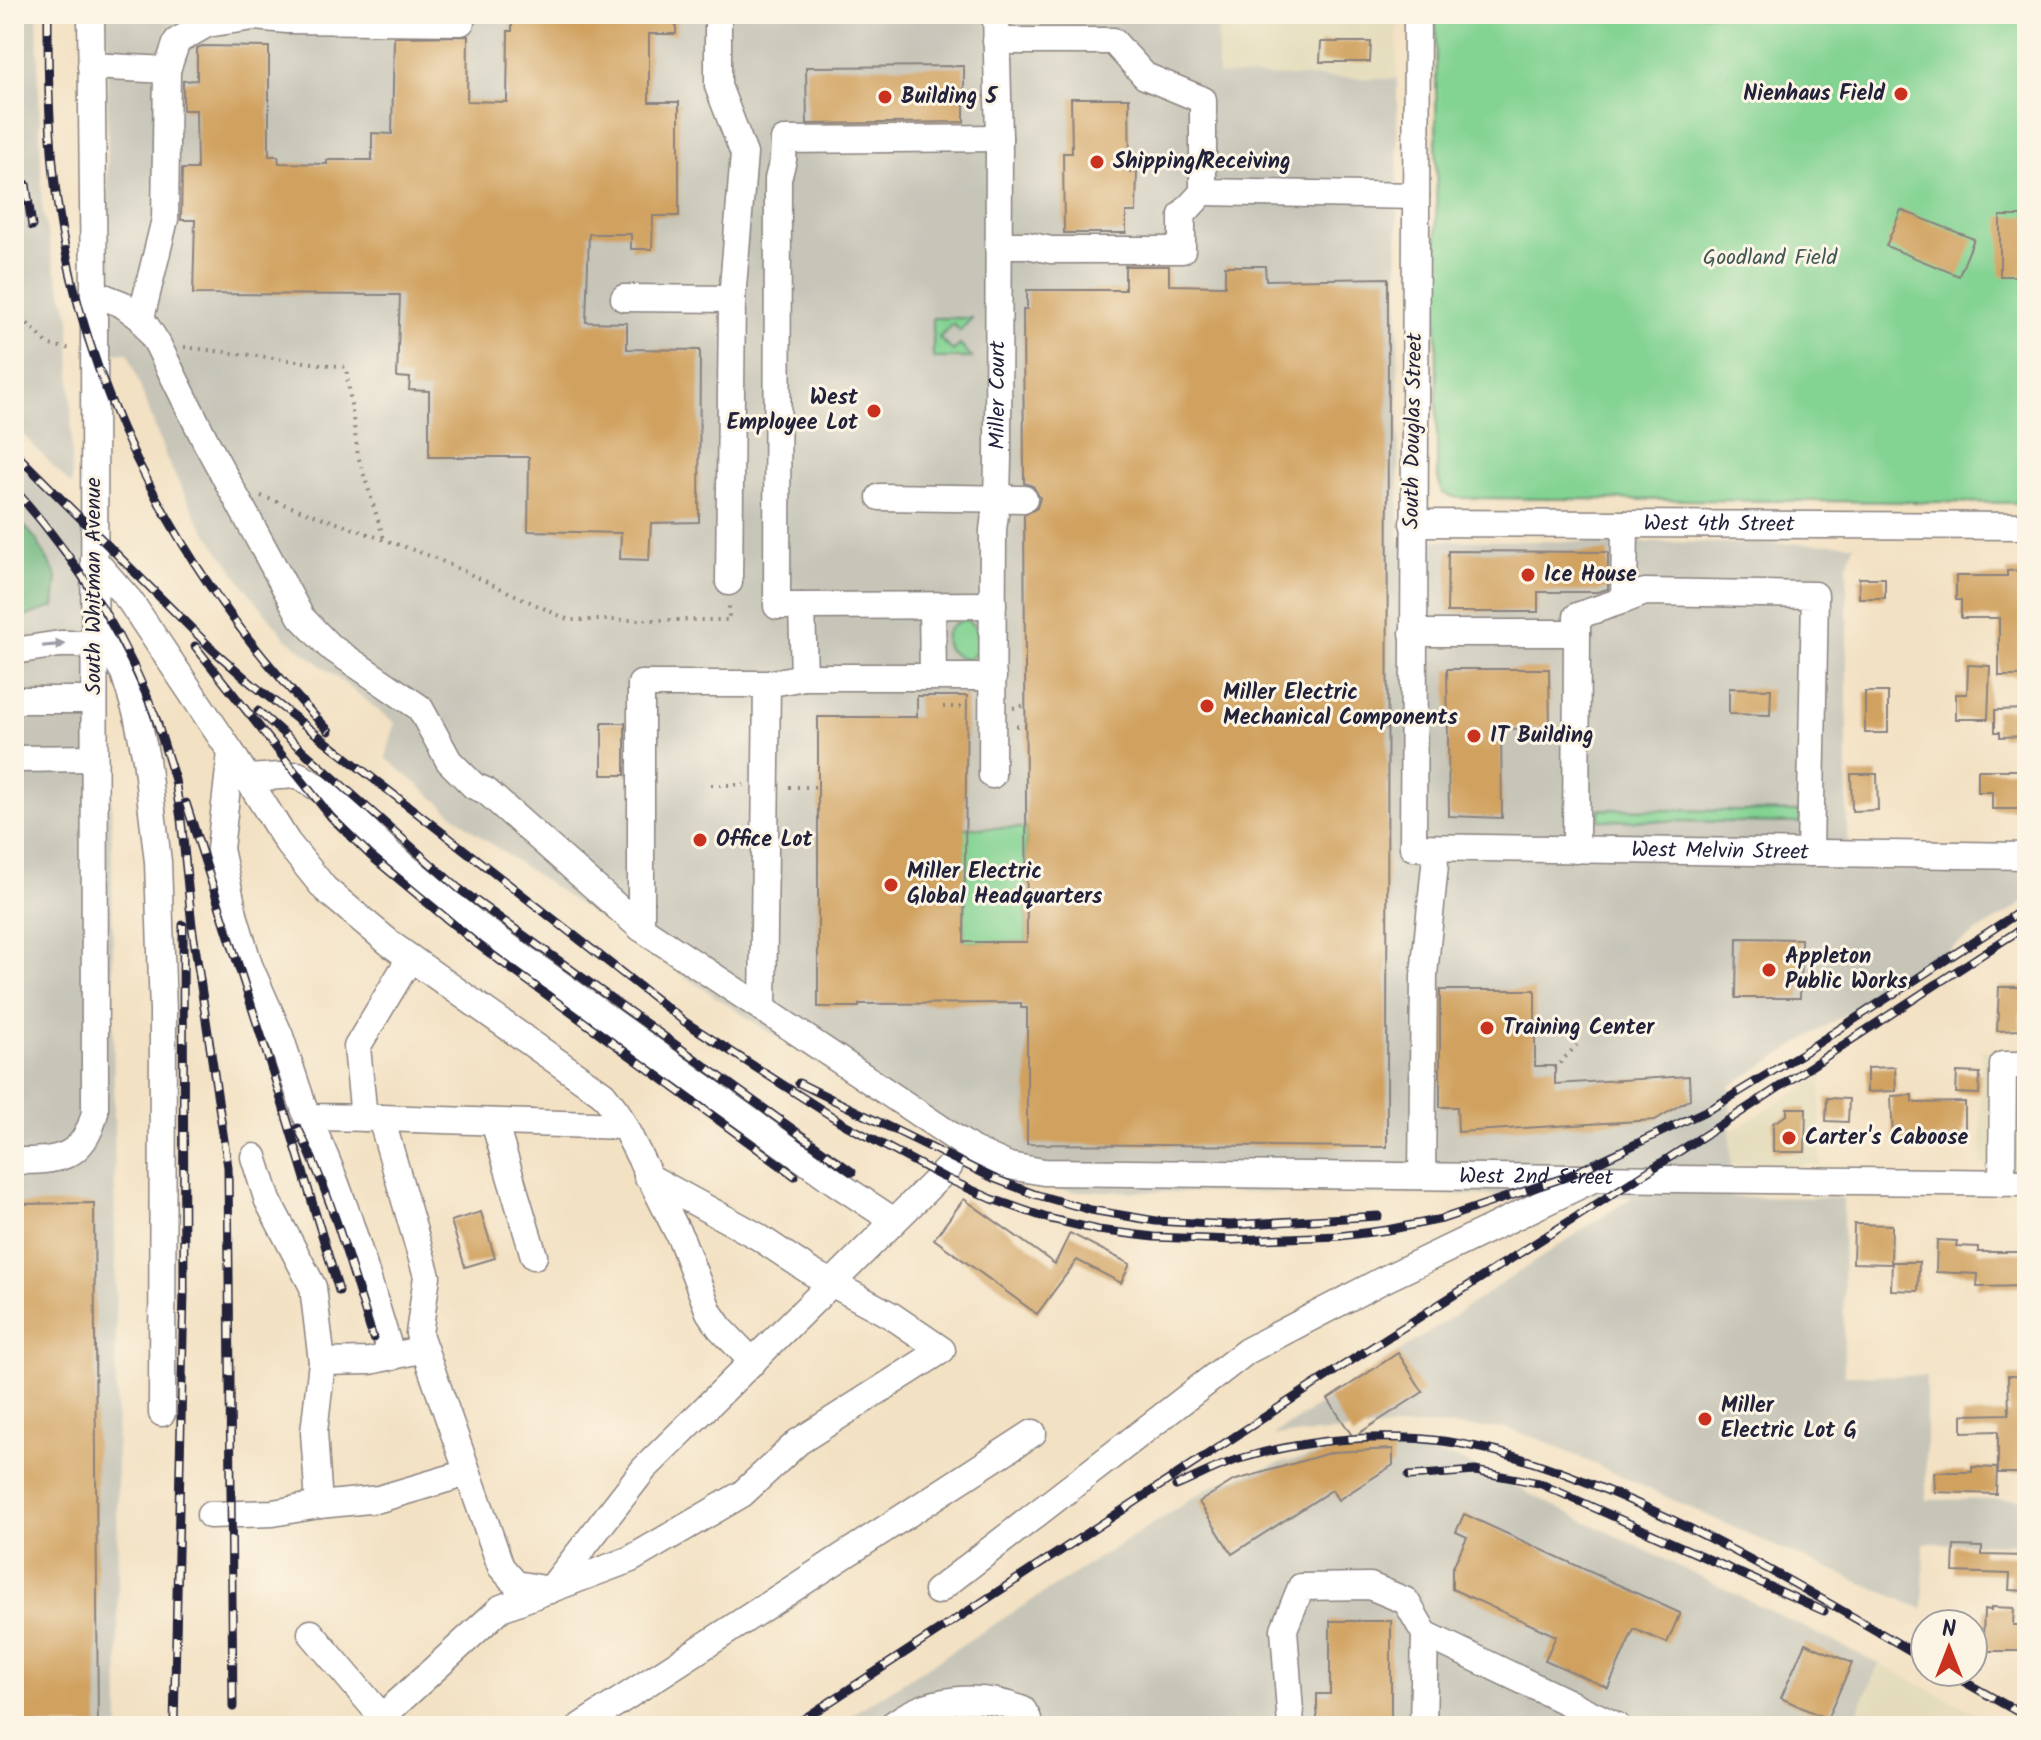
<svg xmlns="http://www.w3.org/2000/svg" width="2041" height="1740" viewBox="0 0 2041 1740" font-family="Kalam,sans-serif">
<rect width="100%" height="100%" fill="#fcf5e5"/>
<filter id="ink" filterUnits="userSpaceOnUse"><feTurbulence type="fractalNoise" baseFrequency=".0125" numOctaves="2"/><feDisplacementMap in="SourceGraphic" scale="16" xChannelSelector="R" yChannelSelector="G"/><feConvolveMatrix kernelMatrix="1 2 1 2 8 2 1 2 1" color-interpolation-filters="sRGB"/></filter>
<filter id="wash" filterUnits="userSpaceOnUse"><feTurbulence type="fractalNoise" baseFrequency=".006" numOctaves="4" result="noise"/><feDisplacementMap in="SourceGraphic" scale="32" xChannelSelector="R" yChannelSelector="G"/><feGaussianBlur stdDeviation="1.8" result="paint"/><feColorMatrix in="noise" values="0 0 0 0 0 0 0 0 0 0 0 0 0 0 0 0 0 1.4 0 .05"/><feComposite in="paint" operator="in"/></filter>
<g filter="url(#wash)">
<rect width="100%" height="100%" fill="#f3e1c3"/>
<g fill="#e3dbba">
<polygon points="1218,14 1397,17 1397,79 1218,75"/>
<polygon points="1981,1050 2027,1050 2027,1167 1981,1166"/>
<polygon points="1821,1077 1820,1165 1731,1165 1731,1131"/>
<polygon points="1879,1664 2001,1726 1851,1726"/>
</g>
<g fill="#c6c5b8">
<polygon points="14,14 37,14 42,206 53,262 70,318 72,486 14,425"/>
<polygon points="107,14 1218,14 1218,75 1397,79 1399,540 1854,544 1847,565 1847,835 1852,869 2027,871 2027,901 1730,1086 1731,1197 1843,1198 1844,1375 1926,1376 1926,1500 2027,1499 2027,1544 1924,1543 1923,1609 1770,1544 1539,1439 1507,1429 1433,1425 1272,1436 1632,1197 1076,1191 1038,1189 998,1176 938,1143 649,953 477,834 386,758 395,723 285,637 245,587 198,520 167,460 128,353 108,352"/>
<polygon points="14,458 94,533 111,742 119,1726 14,1726"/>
<polygon points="1395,1448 1456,1458 1879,1664 1851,1726 834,1726 1212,1486 1280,1463 1341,1450"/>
</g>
<g fill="#83d393" stroke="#527a67" stroke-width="2">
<polygon points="1436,14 2027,14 2027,503 1458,498 1442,493 1437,473"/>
<polygon points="933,318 972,318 960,331 953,324 939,338 953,351 960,345 972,358 933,358"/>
<path d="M965 620C980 625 978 640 976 654L968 659C940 657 937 625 965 620Z"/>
<polygon points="1599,809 1801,812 1800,823 1599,820"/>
<polygon points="964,828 1026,828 1027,942 964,942"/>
</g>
<polygon fill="#6ab57d" stroke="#466c5c" stroke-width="2" points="14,514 36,539 57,577 54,607 14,620"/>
<g id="blocks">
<g fill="#d0a15f">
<polygon points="512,14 676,14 676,34 649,34 649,102 679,102 679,216 653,216 652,249 631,249 631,234 589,234 586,322 627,323 627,349 700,350 699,522 651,523 649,560 620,559 621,533 528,531 529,457 429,457 429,391 409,390 410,378 397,377 400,295 193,294 195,220 181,220 182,169 197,169 196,110 183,110 183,81 197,80 197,48 202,46 269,47 269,156 278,156 279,163 327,164 327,160 372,160 372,133 392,134 394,37 468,36 467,101 507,102 508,31 512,31"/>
<polygon points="1321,42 1371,42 1370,62 1320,62"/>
<polygon points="964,66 964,122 807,124 806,67"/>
<polygon points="1071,98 1129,98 1130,172 1137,171 1136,212 1126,212 1126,233 1064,233 1063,153 1072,153"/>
<polygon points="1901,210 1974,239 1959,276 1886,246"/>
<rect x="2000" y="216" width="27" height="60"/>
<polygon points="1125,266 1169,266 1169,285 1225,286 1225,266 1265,266 1266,280 1388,278 1387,1147 1027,1144 1027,1008 1021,1008 1021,1003 859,1004 859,1007 818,1007 818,717 917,717 917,696 967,696 964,942 1027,942 1024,515 1037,508 1040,498 1033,486 1024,483 1023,309 1027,309 1027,290 1125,290"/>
<polygon points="1448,551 1608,552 1608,589 1597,592 1538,592 1538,612 1447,612"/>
<polygon points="2027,570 2027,676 1999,676 1999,618 1961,618 1961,600 1956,600 1956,576 2007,576 2007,571"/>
<rect x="1859" y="578" width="26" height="20"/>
<polygon points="1968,665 1990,666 1988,719 1956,719 1956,694 1967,694"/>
<polygon points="1447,669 1549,669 1550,728 1501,729 1502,818 1449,816"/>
<polygon points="1729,688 1771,689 1770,715 1729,714"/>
<rect x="1865" y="692" width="23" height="41"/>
<polygon points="2027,709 2027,736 2000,737 2000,732 1995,732 1995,710"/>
<rect x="602" y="723" width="23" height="52"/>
<polygon points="1978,770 2027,770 2027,809 1992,809 1992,792 1978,792"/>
<polygon points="1851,774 1877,774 1878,810 1852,811"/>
<polygon points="1737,938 1801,939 1800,998 1736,998"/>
<polygon points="1999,987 2025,987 2026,1010 2020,1010 2021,1030 1997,1031"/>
<polygon points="1440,990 1535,990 1535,1066 1555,1066 1555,1084 1689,1076 1690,1099 1655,1120 1458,1132 1457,1107 1440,1107"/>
<polygon points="1895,1067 1896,1091 1867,1092 1867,1068"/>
<polygon points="1957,1072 1980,1073 1979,1094 1956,1093"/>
<polygon points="1912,1095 1912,1102 1917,1103 1965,1102 1965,1131 1962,1131 1963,1137 1893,1141 1891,1096"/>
<polygon points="1827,1098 1849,1099 1848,1122 1826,1121"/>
<polygon points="1787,1108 1806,1108 1805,1152 1773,1152 1773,1123 1787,1115"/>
<polygon points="964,1199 1055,1264 1070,1233 1130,1264 1121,1283 1077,1260 1037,1314 934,1239"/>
<polygon points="94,1203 98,1726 14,1726 14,1405 20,1405 19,1362 14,1362 14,1204"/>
<polygon points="481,1212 495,1258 465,1267 451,1221"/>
<polygon points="1854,1224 1892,1225 1891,1264 1853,1263"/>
<polygon points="1937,1240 1957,1241 1956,1246 1978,1247 1978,1252 2027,1252 2027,1286 1977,1287 1978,1274 1936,1272"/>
<polygon points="1892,1262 1919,1262 1918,1291 1891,1290"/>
<polygon points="1398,1353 1423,1392 1353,1437 1328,1399"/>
<polygon points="2008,1376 2027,1376 2027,1473 1998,1473 1998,1431 1962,1432 1962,1415 2009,1414"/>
<polygon points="1393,1449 1393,1465 1338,1500 1332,1490 1232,1554 1199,1502 1233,1481 1333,1452"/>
<polygon points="1972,1467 1997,1468 1996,1494 1935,1492 1934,1472 1972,1472"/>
<polygon points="1464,1514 1680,1613 1667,1643 1634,1629 1608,1688 1545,1660 1556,1636 1452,1589 1452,1569 1467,1537 1456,1532"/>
<polygon points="1954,1546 1982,1547 1982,1555 2027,1556 2027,1591 2009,1590 2010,1574 1953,1572"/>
<polygon points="1991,1607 2014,1608 2013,1625 2027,1625 2027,1651 1973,1651 1983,1639 1984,1609 1991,1610"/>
<polygon points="1330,1621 1391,1621 1391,1726 1317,1726 1317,1694 1330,1694"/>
<polygon points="1805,1643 1852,1663 1827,1719 1781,1698"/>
<polygon points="976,1716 976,1726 951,1726 951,1717"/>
</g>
</g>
</g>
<g filter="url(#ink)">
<use href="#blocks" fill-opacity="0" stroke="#8a827f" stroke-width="2"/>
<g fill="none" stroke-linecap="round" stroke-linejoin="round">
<g stroke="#8a827f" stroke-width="29">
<g id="minor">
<polyline points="718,14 718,86 744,154 732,299 729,582"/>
<path id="s1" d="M1417 14 1413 847 2027 856"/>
<polyline points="996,41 1113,41 1145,76 1203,100 1203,192 1416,196"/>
<polyline points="91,66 167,70 177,41 207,24 254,17 287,20 461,22 461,14"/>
<polyline points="998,245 1027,245 1051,250 1182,250 1182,215 1203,192"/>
<polyline points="94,293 122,304 141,318 157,343 206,442 301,617 329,646 420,708 449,761 474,786 486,791 641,928"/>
<polyline points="624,298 732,299"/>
<polyline points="141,318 165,219 167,70"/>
<polyline points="880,497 1024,499"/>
<path id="s2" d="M1413 523 2027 526"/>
<polyline points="94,560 130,601 231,752 287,842 325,889 392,945 603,1094 617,1112 682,1241 709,1312 720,1328 753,1362"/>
<polyline points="1624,600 1645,592 1815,595 1810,853"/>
<polyline points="802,606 777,606 778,179 783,160 784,140 999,138"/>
<polyline points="932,606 933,676"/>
<polyline points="96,624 124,673 137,715 146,759 158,862 163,1012 162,1413"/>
<polyline points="1413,633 1577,633 1576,850"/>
<polyline points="1577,633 1577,616 1624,600 1625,524"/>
<polyline points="14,651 60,644 94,644"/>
<polyline points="993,677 804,677 802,606 993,605"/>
<polyline points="767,684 641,684 641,928 763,1009 767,684 804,677"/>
<polyline points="14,700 94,700"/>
<polyline points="231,752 220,849 235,918 249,965 280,1036 307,1117 381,1118 427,1276 419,1334 501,1567 516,1584 550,1590 644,1469 949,1167"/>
<polyline points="14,759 94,758"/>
<path id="s3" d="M992 775 993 530 997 498 998 459 999 138 996 14"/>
<polyline points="246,778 298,775 331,796 390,854 472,921 838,1184 894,1221"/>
<path id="s4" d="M763 1009 973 1150 1009 1166 1044 1172 2027 1183"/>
<path d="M307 1117C345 1193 366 1276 392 1357"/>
<polyline points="364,1118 357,1047 410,958"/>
<polyline points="381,1118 624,1126"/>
<polyline points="494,1122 534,1256"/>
<polyline points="254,1157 268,1201 313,1287 322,1362 370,1361 424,1349"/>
<path d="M14 1161C57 1161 84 1160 95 1112L94 293 91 14"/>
<polyline points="1422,1176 1424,975 1435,865"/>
<polyline points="2002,1183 2003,1065 2027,1065"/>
<polyline points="319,1505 314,1432 322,1362"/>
<polyline points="210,1515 273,1513 319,1505 379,1499 467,1473"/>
<polyline points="937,1591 1247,1351 1381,1281 1591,1180"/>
<polyline points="311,1633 382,1717"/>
<polyline points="1425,1634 1617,1726"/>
<polyline points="376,1726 382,1717 501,1608 631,1559 742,1494 798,1442 942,1350 892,1316 811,1272 757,1236 647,1176"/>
<polyline points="581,1726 1033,1433"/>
<path d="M891 1726C928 1697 980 1692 1023 1710L1028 1719V1726"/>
<polyline points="1291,1726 1284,1629 1301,1587 1370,1586 1406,1601 1425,1634 1423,1726"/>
</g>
</g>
<g stroke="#8a827f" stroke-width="4" stroke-dasharray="2 6" stroke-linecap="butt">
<polyline points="14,304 25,321 49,345 72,349"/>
<polyline points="184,347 346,367 358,456 384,539"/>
<polyline points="261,496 433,557 569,620 729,620 729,604"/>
<polyline points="943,707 968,707"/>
<polyline points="1013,708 1026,705"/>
<polyline points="1016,726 1026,726"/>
<polyline points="711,785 744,785"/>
<polyline points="789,787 818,787"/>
<polyline points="1554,1069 1577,1045"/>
</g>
<use href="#minor" stroke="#fff" stroke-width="26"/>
<g stroke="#22223b" stroke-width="9">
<g id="rail">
<path d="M48 14C48 77 49 139 57 201 85 402 189 588 329 731"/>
<polyline points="26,184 32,226"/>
<polyline points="14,452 212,649 252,684 685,1022 844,1124 941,1176 992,1199 1047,1218 1098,1230 1154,1237 1233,1240 1340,1236 1387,1230 1442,1219 1566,1177 1714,1107 1804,1052 2027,907"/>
<path d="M14 489C77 559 125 635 158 724"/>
<polyline points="195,646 331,817 371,856 476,943 795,1176"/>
<polyline points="258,711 458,888 852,1172"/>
<polyline points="155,716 175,780 181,819 192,926 228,1167 233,1707"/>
<polyline points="186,803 274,1076 339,1291"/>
<polyline points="799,1083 993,1178 1034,1194 1091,1210 1156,1221 1230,1225 1378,1216"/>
<path d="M298 1128C331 1195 351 1267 373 1338"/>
<polyline points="1409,1476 1475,1471 1539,1483 1824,1611"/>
<path d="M1176 1486C1198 1477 1220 1464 1243 1458 1294 1443 1351 1436 1405 1438 1480 1440 1553 1467 1620 1496 1727 1542 1825 1601 1925 1659"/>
<polyline points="1947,1672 2027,1717"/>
<polyline points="174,1726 184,1292 183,925"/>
<polyline points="793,1726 1341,1367 1741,1112 2027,925"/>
</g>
</g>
<use href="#rail" stroke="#fcf5e5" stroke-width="6" stroke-dasharray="18" stroke-linecap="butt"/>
</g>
<defs><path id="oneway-solid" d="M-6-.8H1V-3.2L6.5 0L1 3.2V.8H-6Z" transform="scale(2)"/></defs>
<use fill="#9c9ca7" href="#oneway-solid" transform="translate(54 645) rotate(-6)"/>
</g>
<g fill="#c8321e" stroke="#fcf5e5" stroke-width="3">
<circle cx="1901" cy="94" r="8"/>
<circle cx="885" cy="97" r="8"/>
<circle cx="1097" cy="162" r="8"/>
<circle cx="874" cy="411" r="8"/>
<circle cx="1528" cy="575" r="8"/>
<circle cx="1207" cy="706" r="8"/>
<circle cx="1474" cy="736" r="8"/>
<circle cx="700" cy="840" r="8"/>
<circle cx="891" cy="885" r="8"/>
<circle cx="1769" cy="970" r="8"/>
<circle cx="1487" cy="1028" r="8"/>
<circle cx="1789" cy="1138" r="8"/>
<circle cx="1705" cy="1419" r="8"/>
</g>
<g text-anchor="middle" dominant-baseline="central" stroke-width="6" stroke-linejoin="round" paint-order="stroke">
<g font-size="22" font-weight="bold" fill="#22223b" stroke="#fcf5e5" text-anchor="start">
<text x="1885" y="94" text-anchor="end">Nienhaus Field</text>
<text x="901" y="97">Building 5</text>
<text x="1113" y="162">Shipping/Receiving</text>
<text x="858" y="398" text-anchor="end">West<tspan x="858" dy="25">Employee Lot</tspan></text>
<text x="1544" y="575">Ice House</text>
<text x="1223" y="693">Miller Electric<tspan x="1223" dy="25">Mechanical Components</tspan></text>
<text x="1490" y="736">IT Building</text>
<text x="716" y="840">Office Lot</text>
<text x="907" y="872">Miller Electric<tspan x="907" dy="25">Global Headquarters</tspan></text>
<text x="1785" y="957">Appleton<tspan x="1785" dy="25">Public Works</tspan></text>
<text x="1503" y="1028">Training Center</text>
<text x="1805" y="1138">Carter's Caboose</text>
<text x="1721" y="1406">Miller<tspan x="1721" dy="25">Electric Lot G</tspan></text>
</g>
<g font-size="22" fill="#3f5755" stroke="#fcf5e5">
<text x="1770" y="258">Goodland Field</text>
</g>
<g font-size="22" fill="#22223b" stroke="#fcf5e5">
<text stroke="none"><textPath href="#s3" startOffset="380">Miller Court</textPath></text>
<text transform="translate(1414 431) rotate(-89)">South Douglas Street</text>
<text stroke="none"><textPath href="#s2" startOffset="306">West 4th Street</textPath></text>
<text transform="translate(94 586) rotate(-90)">South Whitman Avenue</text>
<text stroke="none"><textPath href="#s1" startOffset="1140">West Melvin Street</textPath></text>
<text stroke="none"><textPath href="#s4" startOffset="820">West 2nd Street</textPath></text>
</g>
</g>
<rect width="2041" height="1740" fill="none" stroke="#fcf5e5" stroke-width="48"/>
<g transform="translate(1949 1648)"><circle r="38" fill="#fcf5e5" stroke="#a5a1a1" stroke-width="2"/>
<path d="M0-6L14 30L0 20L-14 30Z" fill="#c8321e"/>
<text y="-12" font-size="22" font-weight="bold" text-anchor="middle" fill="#22223b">N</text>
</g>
</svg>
